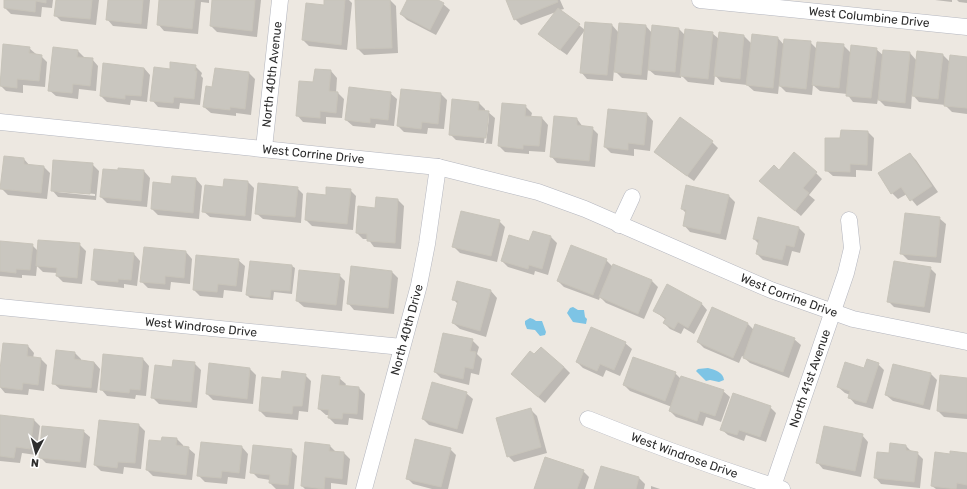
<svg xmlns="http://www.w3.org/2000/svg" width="967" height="489" viewBox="0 0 967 489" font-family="Rubik,sans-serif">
<rect width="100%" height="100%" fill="#ede8e1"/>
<g fill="#7dc4e5">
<polygon points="573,307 578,310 584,310 585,317 587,319 586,324 573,322 567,313 570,308"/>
<polygon points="530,318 533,319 536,321 542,321 546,332 545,335 540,336 535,330 527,329 525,324 525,321"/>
<path d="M708 368C715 370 723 372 724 380L719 382 710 380 706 381 696 371 698 369Z"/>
</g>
<g fill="#0003" fill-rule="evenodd">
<polygon points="5,0 53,0 52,8 42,7 41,17 11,14 5,8"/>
<polygon points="57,0 99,0 96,25 61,21 55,15"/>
<polygon points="109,0 150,0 147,29 113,26 107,19"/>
<polygon points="160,0 209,0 209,3 201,2 198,34 164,31 158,24"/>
<polygon points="213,0 261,0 257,37 217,32 211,26"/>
<polygon points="325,0 349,0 352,3 347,50 309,46 303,40 325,6"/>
<polygon points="390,0 396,6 398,53 364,55 358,49"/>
<polygon points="408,0 437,0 443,4 450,10 436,35 407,20 401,14"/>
<polygon points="507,0 560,0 564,9 560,10 585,30 567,55 546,40 556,12 521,25 515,19"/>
<polygon points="935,0 952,0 952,2"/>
<polygon points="957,0 967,0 967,3 959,2"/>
<polygon points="612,25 619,33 646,26 652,33 679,29 686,36 712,33 719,39 744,36 752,44 778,38 784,45 810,42 817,49 843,45 851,53 876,49 884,56 910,53 917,61 943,55 950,62 967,58 967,114 952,112 945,105 919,102 912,94 911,109 885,106 878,99 877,104 853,102 847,94 820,91 813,85 812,95 786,92 779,85 778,94 754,91 747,85 721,82 715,75 714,85 688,82 681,75 681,78 655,75 648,69 647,80 622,78 614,70 613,81 587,79 581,72"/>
<polygon points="4,45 29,48 36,54 41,56 47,62 45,87 23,85 23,93 6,91 0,85"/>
<polygon points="78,51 84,57 84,58 92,59 98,66 96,91 79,89 78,99 56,96 49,90"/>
<polygon points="195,66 202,73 201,76 203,78 200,105 180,103 179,109 158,107 152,100 171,70"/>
<polygon points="144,68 150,75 147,102 131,100 130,105 107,102 101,96"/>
<polygon points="331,71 337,78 336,93 338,93 344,99 342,118 326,117 326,124 303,122 297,115 314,83"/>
<polygon points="249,73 255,79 251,115 236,113 236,116 211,113 204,107 213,88"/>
<polygon points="402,90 441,94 447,100 444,129 428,128 427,134 404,132 398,126"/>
<polygon points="390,93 397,99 394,126 376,124 375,128 353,126 346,120"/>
<path d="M479 103 485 109V112H488L495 118 492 144 456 140 450 134ZM487 116H489L486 144 484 143Z"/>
<polygon points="525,106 532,113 531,117 542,118 548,125 545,152 529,151 529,154 505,152 499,146"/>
<polygon points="647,114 653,121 650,151 634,149 634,156 611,153 605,147"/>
<polygon points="577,119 583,127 592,128 598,134 595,167 557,163 551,156"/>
<polygon points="868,132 874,138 872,171 856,170 856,177 833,176 826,170 841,139"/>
<polygon points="712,142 718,148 694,181 662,158 655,151"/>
<polygon points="910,154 916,160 938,192 917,206 907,194 898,199 892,193"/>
<polygon points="24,159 30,166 44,167 50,173 47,199 8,195 2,189"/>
<path d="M92 164 99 171 96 200 58 197 52 190ZM57 190 95 194V196L57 192Z"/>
<polygon points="144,171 150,178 147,207 107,203 101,197"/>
<polygon points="779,171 816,173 822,179 809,195 815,200 801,216 767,187"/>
<polygon points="173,177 196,179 202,186 199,219 158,215 152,209 172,185"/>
<polygon points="248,182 254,188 251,221 210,217 203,211 224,188"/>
<polygon points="687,186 729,196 735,202 726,240 690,232 684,225 687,214 682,209"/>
<polygon points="297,188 303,194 301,223 263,219 256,213"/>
<polygon points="350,190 356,196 353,230 312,226 306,220 327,196"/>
<polygon points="377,198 398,200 404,206 401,249 374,247 368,239 363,239 357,233 376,209"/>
<polygon points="759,218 799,228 805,234 800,253 792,251 788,266 763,260 757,254 759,244 754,239"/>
<polygon points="939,218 946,224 941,263 908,260 901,253"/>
<polygon points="499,221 505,227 497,262 460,253 454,247"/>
<polygon points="533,232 551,237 557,243 548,275 535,271 534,275 508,267 502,261 530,243"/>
<polygon points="0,242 32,245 38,251 79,244 86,251 82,284 63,282 57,276 57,273 43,272 37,266 36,276 22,275 22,278 0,276"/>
<polygon points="186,252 192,259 190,284 171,282 170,290 148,288 141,281"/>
<polygon points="134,254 140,261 137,286 124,284 124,288 98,285 92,279"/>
<polygon points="238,260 245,266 242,292 224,290 223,298 200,296 194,290"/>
<polygon points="606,260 613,267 614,265 652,281 658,287 644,319 606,303 600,297 599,300 564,287 558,281"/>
<polygon points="292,266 295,268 292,294 274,292 273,300 250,298 247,295"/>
<polygon points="930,268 936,274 930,313 894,307 888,301"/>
<polygon points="392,272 398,278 394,314 354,310 348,303"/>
<polygon points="339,275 345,281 342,311 304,307 297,301"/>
<polygon points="458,283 491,291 497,298 486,337 460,329 453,323 458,304 453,299"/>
<polygon points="701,303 707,310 694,334 684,328 681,334 670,329 664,323 666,320 655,311"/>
<polygon points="713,308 748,324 754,330 794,339 801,345 789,378 750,363 742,356 739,363 704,348 698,342"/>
<polygon points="472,340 479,347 477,354 482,359 479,375 471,373 469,385 441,378 435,372"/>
<polygon points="625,343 632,349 620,376 606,370 603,377 583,368 577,362"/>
<polygon points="28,346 34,353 33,358 41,359 47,365 44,391 29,389 28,395 5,393 0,387 0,379"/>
<polygon points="75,353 81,359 81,361 94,362 100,369 97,393 60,389 53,383"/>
<polygon points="143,359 149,366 146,396 136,395 135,399 107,396 101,389"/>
<polygon points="194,363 201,370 197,408 159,404 152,397 173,368"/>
<polygon points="210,364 250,369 256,375 253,404 213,400 207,394"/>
<polygon points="878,364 884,370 873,409 855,404 849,397 850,395 845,393 838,387 865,369"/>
<polygon points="564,367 570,373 545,403 518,380"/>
<polygon points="675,373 681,379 723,391 730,397 721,422 706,417 703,426 676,417 670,411 672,407 630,391 624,385"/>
<polygon points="931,374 937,380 930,410 893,401 886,395"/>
<polygon points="305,375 311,381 308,412 299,411 298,420 266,417 260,411 282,380"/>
<polygon points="339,378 346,384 345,386 359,388 365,394 363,420 349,418 348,425 335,424 329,418 329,415 326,415 319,409"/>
<polygon points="967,379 967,419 944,417 938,411"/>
<polygon points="466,393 473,399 463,434 429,425 423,419"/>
<polygon points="770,407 776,413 766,442 746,435 744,441 728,435 721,429"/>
<polygon points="530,409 537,416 547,453 514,462 508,456"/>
<polygon points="0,416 34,420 40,426 36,455 22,453 20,463 0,461"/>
<polygon points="100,421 139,425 145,431 141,469 124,467 123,474 101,471 95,465"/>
<polygon points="83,431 90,437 86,468 46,463 40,457"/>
<polygon points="862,435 868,442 861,477 823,469 817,462"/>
<polygon points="177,439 183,445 183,447 188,448 195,454 192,480 153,476 147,470 162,442"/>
<polygon points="330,446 336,452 344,453 350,459 347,485 331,483 331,489 305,489 302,486"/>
<polygon points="906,446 912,452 917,453 923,459 920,488 881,484 875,477 890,454"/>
<polygon points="242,447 248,454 245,479 228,477 227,484 205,482 198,475"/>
<polygon points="450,449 456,455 448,489 432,489 413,484 407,478"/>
<polygon points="291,450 297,456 294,489 276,489 270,483 270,480 258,478 252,472"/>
<polygon points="967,454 967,489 936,489 932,486 951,455"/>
<polygon points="601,467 639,478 645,484 644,489 595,489"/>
<polygon points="583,471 589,477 585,489 535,489"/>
<polygon points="651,486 660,489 651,489"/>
</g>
<g fill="#c9c6bf" stroke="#c8c4ba">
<polygon points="4,0 46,0 46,3 36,1 35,12 4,8"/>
<polygon points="56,0 92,0 90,19 54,16"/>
<polygon points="108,0 143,0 141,24 106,20"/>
<polygon points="159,0 195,0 192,29 157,25"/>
<polygon points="212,0 255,0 252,31 210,26"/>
<polygon points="324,0 345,0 341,45 302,40 306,3 324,5"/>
<polygon points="355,0 390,0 392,48 357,49"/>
<polygon points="407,0 438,0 444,3 430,30 400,14"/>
<polygon points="506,0 557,0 558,2 514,20"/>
<polygon points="558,8 580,24 560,50 538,34"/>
<polygon points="585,22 612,24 607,75 580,73"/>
<polygon points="619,23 646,25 641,75 614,72"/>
<polygon points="652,25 679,28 675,72 648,70"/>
<polygon points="685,29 713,32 708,79 680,76"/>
<polygon points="719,32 744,35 740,79 714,76"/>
<polygon points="752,34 778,37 773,88 746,85"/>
<polygon points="784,39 811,41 806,89 779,86"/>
<polygon points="817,42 844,44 839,88 812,85"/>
<polygon points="3,44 30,47 29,53 42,55 39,81 17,79 17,88 0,86"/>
<polygon points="851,45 877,48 871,98 846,96"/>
<polygon points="53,47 78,50 77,57 93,58 90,86 73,84 72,93 48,91"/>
<polygon points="883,50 910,52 905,103 878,100"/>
<polygon points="917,51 943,54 938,99 912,96"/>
<polygon points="950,55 967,57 967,108 944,106"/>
<polygon points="170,62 196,65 195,71 197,71 194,99 174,97 173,103 150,101 154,67 170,69"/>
<polygon points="103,63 144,68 141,96 125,95 125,99 100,96"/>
<polygon points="215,68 249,72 245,109 230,107 230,110 203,107 206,86 212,87"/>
<polygon points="315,69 331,70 329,91 338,92 336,113 320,111 320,118 296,116 299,81 313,82"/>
<polygon points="349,87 391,92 388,120 370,118 370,123 345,120"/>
<polygon points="401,89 441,93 438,124 422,122 421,129 397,126"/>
<polygon points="452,99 479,102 478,110 489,111 486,138 449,135"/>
<polygon points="502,103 526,105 525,116 542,117 539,146 523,145 523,149 498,146"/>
<polygon points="608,109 647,113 644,145 628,143 628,150 604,147"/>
<polygon points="554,116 577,118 577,125 593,127 589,161 550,157"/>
<polygon points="680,117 713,141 687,176 654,152"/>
<polygon points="841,130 868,131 867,165 850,164 850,172 825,171 825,138 840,138"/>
<polygon points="794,152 817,172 803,188 809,193 795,211 759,181 774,165 779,170"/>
<polygon points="910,153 932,186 910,201 901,187 891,194 878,173"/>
<polygon points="4,156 24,158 24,164 44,166 41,193 0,189"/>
<polygon points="53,160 93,163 90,194 51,191"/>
<polygon points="118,168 144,170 141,201 100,197 103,169 118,170"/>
<polygon points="172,176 196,178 193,213 151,209 153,182 171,184"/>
<polygon points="224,179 248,181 245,216 202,212 205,185 223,187"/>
<polygon points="258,183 298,187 295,217 255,214"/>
<polygon points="686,185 729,195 720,234 683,226 686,210 681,209"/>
<polygon points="326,187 351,189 347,224 305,220 307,193 326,195"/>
<polygon points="376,197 398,199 395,243 367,241 367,234 356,233 358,206 375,208"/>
<polygon points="461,211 500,220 491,256 452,247"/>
<polygon points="905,213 940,217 936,257 900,254"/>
<polygon points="758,217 799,227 794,247 786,245 782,260 756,254 759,240 753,239"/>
<polygon points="533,231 551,236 542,269 529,265 528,269 501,261 509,235 529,241"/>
<polygon points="38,240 80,243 77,278 56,276 57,268 36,266"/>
<polygon points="0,241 33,244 30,270 16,269 16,273 0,271"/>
<polygon points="571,245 607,259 593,295 557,281"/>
<polygon points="144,247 186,251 184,278 165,276 165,284 140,282"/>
<polygon points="94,249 134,253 131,280 118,279 118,282 91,280"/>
<polygon points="196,255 239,259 236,286 218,284 217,292 193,290"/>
<polygon points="250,261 292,265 290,291 271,290 270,298 246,295"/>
<polygon points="894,261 931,267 924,307 887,302"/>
<polygon points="613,264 652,280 638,314 599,297"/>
<polygon points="351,266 392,271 388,308 347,304"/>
<polygon points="299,270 340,274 336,305 296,301"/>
<polygon points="457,281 491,290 480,331 452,323 458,301 452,300"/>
<polygon points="667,284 702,303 688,328 678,322 674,329 663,323 666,318 653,311"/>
<polygon points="712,307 748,323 733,358 697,342"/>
<polygon points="755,324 795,338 783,372 743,358"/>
<polygon points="591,327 626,342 614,370 600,364 597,371 576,362"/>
<polygon points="443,333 473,339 470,351 476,352 473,369 465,367 463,379 434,372"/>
<polygon points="3,343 28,345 27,356 41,358 38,385 23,383 22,390 0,387 0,370"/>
<polygon points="541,347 564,367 538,397 511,374 530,351 534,354"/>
<polygon points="56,350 75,352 74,359 94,362 91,388 52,384"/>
<polygon points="103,354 143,358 140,390 130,389 129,393 100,390"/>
<polygon points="633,357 676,372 665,401 623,385"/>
<polygon points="867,359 879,363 866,403 848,398 850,391 837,387 845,362 864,368"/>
<polygon points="173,360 195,362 191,402 151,398 155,365 172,367"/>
<polygon points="209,363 250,368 247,399 206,394"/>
<polygon points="893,364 931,373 923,405 885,395"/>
<polygon points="282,371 306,374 302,406 293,406 292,414 259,411 262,377 281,379"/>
<polygon points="322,375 340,377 339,385 359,387 357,414 343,413 342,419 328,418 329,410 318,409"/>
<polygon points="940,375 967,378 967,414 937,411"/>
<polygon points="681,376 724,390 715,416 700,411 697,421 669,411"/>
<polygon points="432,382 467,392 457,429 422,419"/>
<polygon points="733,393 771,406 760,437 739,430 737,435 720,430"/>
<polygon points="531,408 541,447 507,457 496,418"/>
<polygon points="0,415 34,419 30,449 16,447 14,458 0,456"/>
<polygon points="99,420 139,424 135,463 118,462 117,468 94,465"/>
<polygon points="42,426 84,430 80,462 39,458"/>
<polygon points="824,426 863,434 855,471 816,463"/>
<polygon points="162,437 177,438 176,445 189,447 186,475 146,470 149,440 161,441"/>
<polygon points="415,439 451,448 441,487 406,479"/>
<polygon points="201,442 242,446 239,473 222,471 221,478 197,476"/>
<polygon points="305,442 330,445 329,451 344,452 342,479 325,477 324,489 301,486"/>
<polygon points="890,443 906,445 906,450 918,452 914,482 874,478 877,452 889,453"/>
<polygon points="253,445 292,449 288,485 269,483 270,475 250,473"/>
<polygon points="950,451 967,453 967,485 957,483 956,489 931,486 935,452 950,454"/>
<polygon points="545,457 584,470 577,489 534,489"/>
<polygon points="601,466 639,477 636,489 594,489"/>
</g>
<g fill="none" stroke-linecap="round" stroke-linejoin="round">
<g stroke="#b4b6bf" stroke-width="17">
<g id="minor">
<path id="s1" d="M700 0 967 27"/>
<path id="s2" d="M0 122 438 167 538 192 585 209 771 290 853 319 967 342"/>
<path id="s3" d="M264 148 280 0"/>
<polyline points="619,225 632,197"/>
<path id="s4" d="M0 307 402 347"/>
<path id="s5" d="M588 419C652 445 717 468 782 489"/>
<path id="s6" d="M364 489 419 285 427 244 438 167"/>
<path id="s7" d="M772 489 846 273 852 248 849 220"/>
</g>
</g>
<use href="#minor" stroke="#fff" stroke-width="16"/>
</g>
<g text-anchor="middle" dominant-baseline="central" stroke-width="3.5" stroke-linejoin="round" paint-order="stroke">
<g font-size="12" fill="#2d2d2d" stroke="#fff">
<text stroke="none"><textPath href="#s1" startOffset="170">West Columbine Drive</textPath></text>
<text stroke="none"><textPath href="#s3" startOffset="74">North 40th Avenue</textPath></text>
<text stroke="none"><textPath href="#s2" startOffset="315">West Corrine Drive</textPath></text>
<text stroke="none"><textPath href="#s2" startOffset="815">West Corrine Drive</textPath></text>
<text stroke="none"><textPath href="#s4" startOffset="202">West Windrose Drive</textPath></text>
<text stroke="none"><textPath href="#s6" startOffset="165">North 40th Drive</textPath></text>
<text stroke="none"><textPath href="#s7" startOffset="117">North 41st Avenue</textPath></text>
<text stroke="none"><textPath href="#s5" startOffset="103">West Windrose Drive</textPath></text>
</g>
</g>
<g transform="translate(36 453) rotate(186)" stroke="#ffffff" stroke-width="3" paint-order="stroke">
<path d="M0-3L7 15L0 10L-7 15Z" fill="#2d2d2d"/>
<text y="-6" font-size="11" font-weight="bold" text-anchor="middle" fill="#2d2d2d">N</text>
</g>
</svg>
